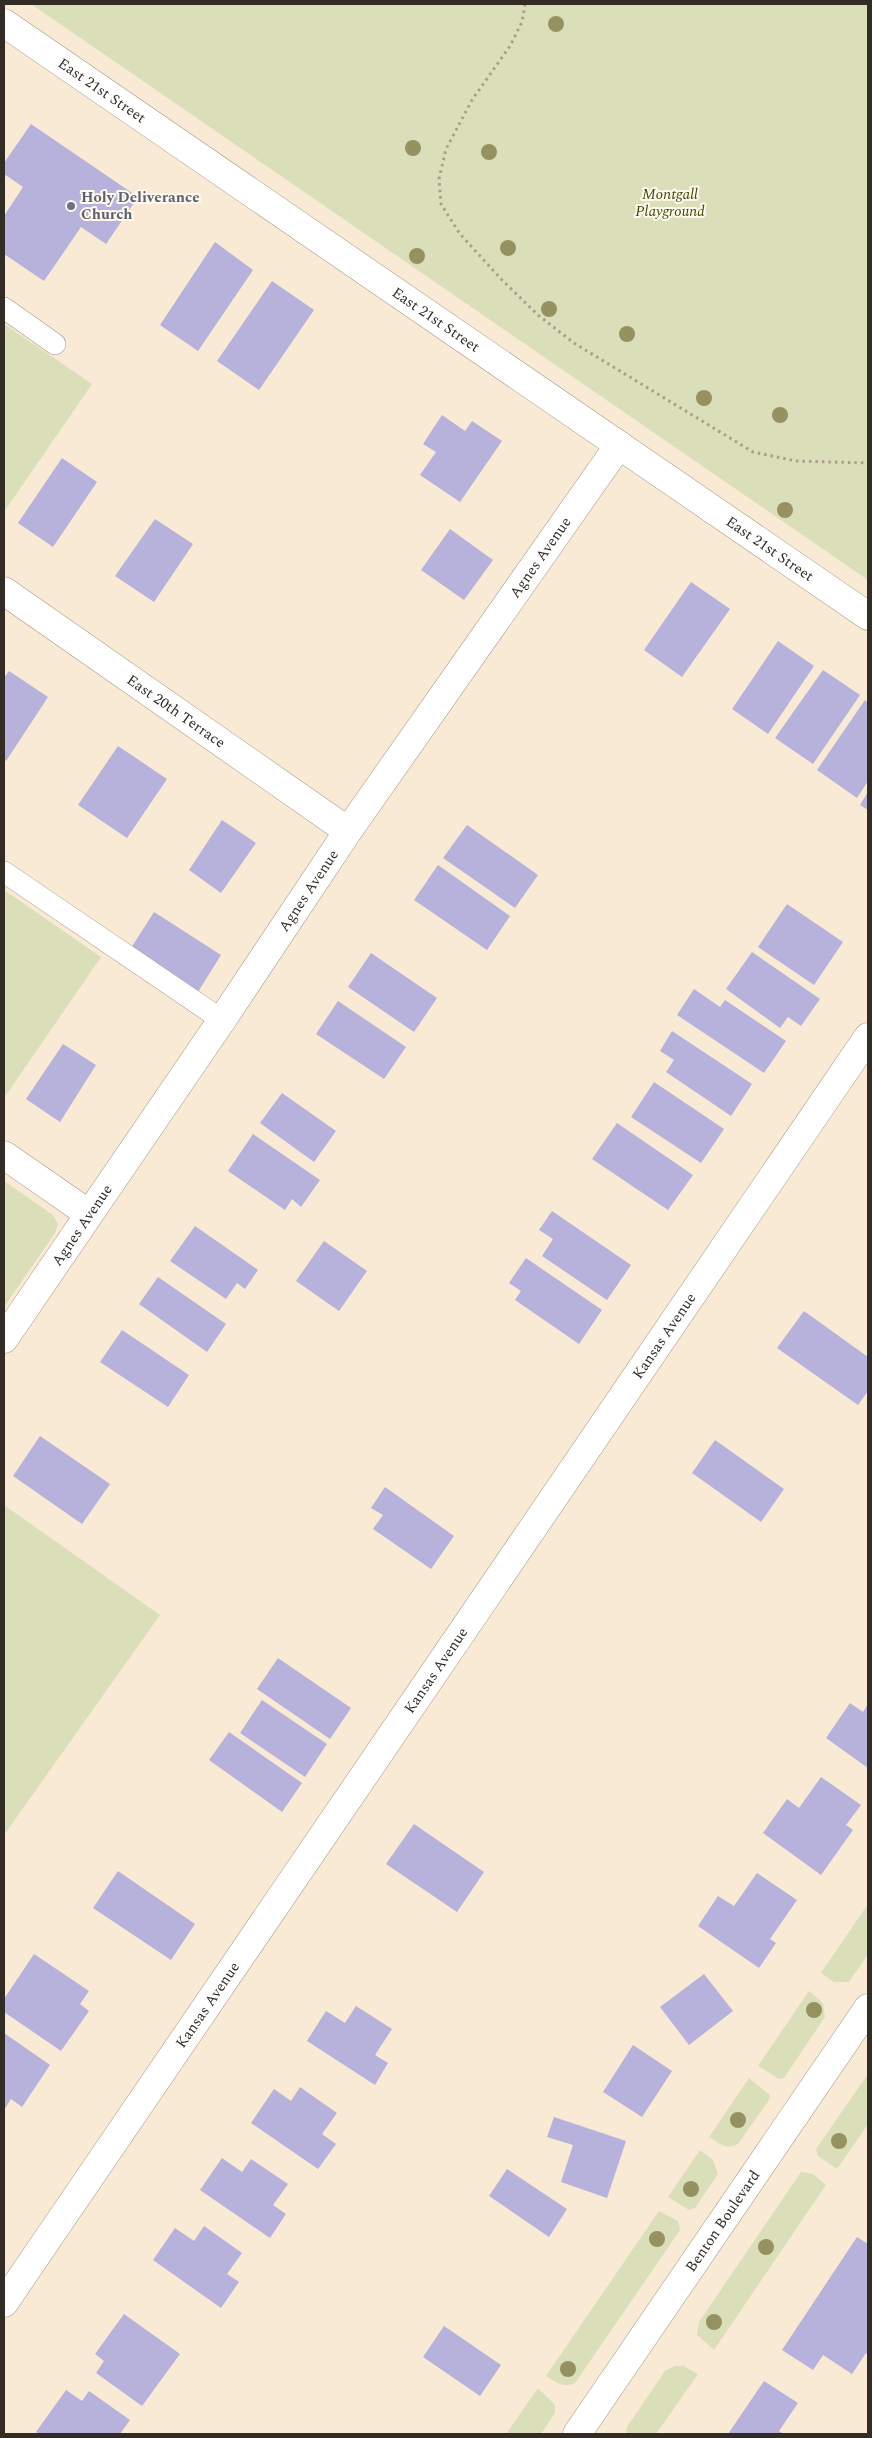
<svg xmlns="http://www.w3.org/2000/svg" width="872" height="2438" viewBox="0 0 872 2438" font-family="Spectral,serif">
<rect width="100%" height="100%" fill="#f9ead5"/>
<g fill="#dadfb9">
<polygon points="31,4 868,4 868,580"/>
<polygon points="4,324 92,384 4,512"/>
<polygon points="4,890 101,957 4,1098"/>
<polygon points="4,1181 53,1215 58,1224 55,1233 4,1307"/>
<polygon points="4,1505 160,1615 4,1835"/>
<polygon points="868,1904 868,1954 849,1982 834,1982 821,1973"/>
<polygon points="809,1991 823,2003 825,2017 784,2078 779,2079 758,2066"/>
<polygon points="868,2074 868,2124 837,2169 818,2156 816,2149"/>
<path d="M749 2078 770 2095 769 2100 738 2144C726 2150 720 2144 709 2137Z"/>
<polygon points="700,2150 713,2160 718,2174 695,2208 689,2210 668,2197"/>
<polygon points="801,2172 813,2174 826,2185 714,2350 697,2335 699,2322"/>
<path d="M659 2211 678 2221 680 2230 575 2383C562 2388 557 2383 546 2376Z"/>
<polygon points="675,2366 683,2366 698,2374 656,2434 626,2434 627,2427 665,2371"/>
<polygon points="538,2388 555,2405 555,2413 541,2434 506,2434"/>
</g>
<g fill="#b6b2db">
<polygon points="31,124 138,197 106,244 81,227 44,281 4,254 4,216 23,187 4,174 4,163"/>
<polygon points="215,242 253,270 198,351 160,325"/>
<polygon points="272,281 314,310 259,390 217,361"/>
<polygon points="442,415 465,431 472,421 502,441 460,502 420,475 436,452 423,444"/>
<polygon points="62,458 97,482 53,547 18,523"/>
<polygon points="155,519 193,544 154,602 115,576"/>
<polygon points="450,529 493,560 464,600 421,570"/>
<polygon points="691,582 730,609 682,677 644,650"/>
<polygon points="778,641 814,666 768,734 732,709"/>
<polygon points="823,670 860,695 813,764 775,738"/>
<polygon points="9,671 48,697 6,761 4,759 4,678"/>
<polygon points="865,700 868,702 868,781 857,798 817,770"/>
<polygon points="118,746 167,779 127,838 78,805"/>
<polygon points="868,792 868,810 860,805"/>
<polygon points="222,820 256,843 221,893 189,870"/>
<polygon points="467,825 538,875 515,908 443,858"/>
<polygon points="438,865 510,916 487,950 414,900"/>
<polygon points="787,904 843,942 814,985 758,947"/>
<polygon points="154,912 221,955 198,992 131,948"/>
<polygon points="752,952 820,999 801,1026 788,1017 780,1028 726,989"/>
<polygon points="371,953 437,998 414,1032 348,987"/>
<polygon points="694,989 720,1007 725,1000 786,1041 764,1073 677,1015"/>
<polygon points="338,1001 406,1047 384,1079 316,1034"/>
<polygon points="672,1031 752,1084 731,1116 666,1072 674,1060 660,1051"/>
<polygon points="63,1044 96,1065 60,1122 26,1099"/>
<polygon points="654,1082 724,1129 701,1163 631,1117"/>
<polygon points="282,1093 336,1131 314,1162 260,1123"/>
<polygon points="617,1123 693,1175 668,1210 592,1159"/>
<polygon points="253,1134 320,1180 301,1207 292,1199 285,1210 228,1171"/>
<polygon points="552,1211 631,1265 607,1300 542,1256 553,1239 539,1230"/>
<polygon points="195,1226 258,1270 245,1289 237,1283 226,1299 170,1261"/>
<polygon points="324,1241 367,1271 339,1311 296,1281"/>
<polygon points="526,1258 602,1310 579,1344 515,1300 521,1291 509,1283"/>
<polygon points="158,1277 226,1324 207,1352 139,1304"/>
<polygon points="804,1311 868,1357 868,1391 858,1405 777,1348"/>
<polygon points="122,1330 189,1375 168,1407 100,1362"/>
<polygon points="40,1436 110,1484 82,1524 13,1476"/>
<polygon points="715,1440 784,1489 761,1522 692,1473"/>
<polygon points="385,1487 454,1536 431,1569 373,1529 383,1515 371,1508"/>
<polygon points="278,1658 351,1708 330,1739 257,1689"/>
<polygon points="262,1700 327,1744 305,1777 240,1733"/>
<polygon points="850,1703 863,1712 868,1704 868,1768 826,1738"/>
<polygon points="229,1732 302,1783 282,1812 209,1760"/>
<polygon points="821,1777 861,1805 846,1825 853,1830 821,1875 763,1833 787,1799 799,1808"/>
<polygon points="414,1824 484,1872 457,1912 386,1864"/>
<polygon points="118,1871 195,1924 171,1960 93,1908"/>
<polygon points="757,1873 797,1900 770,1939 776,1943 759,1968 698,1926 718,1896 734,1906"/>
<polygon points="34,1954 89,1991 80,2004 89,2011 61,2051 4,2012 4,1999"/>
<polygon points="704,1974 733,2011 689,2045 660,2007"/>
<polygon points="356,2006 392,2029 375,2055 388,2063 375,2085 307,2041 326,2011 345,2023"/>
<polygon points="4,2033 50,2065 22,2107 11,2099 4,2110"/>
<polygon points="633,2045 672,2071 642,2117 603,2092"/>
<polygon points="300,2087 337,2113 322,2134 336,2144 318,2169 251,2123 274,2089 291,2101"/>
<polygon points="554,2117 626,2141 607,2198 561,2182 573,2145 547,2137"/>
<polygon points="222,2158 242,2172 251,2159 288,2184 273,2205 286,2214 270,2238 200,2190"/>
<polygon points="507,2169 567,2209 549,2237 489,2196"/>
<polygon points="204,2226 242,2253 227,2274 239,2282 221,2308 153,2260 175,2228 194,2241"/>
<polygon points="857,2237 868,2244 868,2355 866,2353 852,2374 823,2355 813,2370 782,2350"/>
<polygon points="124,2314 180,2354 142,2406 96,2373 104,2361 95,2354"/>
<polygon points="444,2326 501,2365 480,2396 423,2357"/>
<polygon points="764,2381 798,2403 779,2431 784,2434 728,2434"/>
<polygon points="66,2390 82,2401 89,2391 130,2420 120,2434 39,2434 36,2432"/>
</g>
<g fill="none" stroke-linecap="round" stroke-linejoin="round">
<g stroke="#a69784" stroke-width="22">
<g id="service">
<polyline points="4,308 55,344"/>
<polyline points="4,872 222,1020"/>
</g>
</g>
<g stroke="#a69784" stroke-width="29">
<g id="minor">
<path id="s1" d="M4 23 868 616"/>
<path id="s2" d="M4 591 348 831"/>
<polyline points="4,1155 89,1214"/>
<path id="s3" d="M4 1339 222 1020 348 831 619 445"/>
<path id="s4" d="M4 2303 868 1037"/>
</g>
</g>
<g stroke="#a69784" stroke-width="29">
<g id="tertiary">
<path id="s5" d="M577 2434 868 2008"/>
</g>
</g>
<polyline stroke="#a99e8e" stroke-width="3" stroke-dasharray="2.5 4" stroke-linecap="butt" points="525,4 522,22 510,46 472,100 446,149 439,179 441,204 460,234 502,280 538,315 574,343 753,452 796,461 868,463"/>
<use href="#service" stroke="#fff" stroke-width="21"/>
<use href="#minor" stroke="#fff" stroke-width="28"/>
<use href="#tertiary" stroke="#fff" stroke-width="28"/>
</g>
<g fill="#969160">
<circle cx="556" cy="24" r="8"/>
<circle cx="413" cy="148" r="8"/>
<circle cx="489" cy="152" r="8"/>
<circle cx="508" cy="248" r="8"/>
<circle cx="417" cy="256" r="8"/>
<circle cx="549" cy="309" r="8"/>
<circle cx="627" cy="334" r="8"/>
<circle cx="704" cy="398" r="8"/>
<circle cx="780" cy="415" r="8"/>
<circle cx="785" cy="510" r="8"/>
<circle cx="814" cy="2010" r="8"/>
<circle cx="738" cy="2120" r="8"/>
<circle cx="839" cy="2141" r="8"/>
<circle cx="691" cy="2189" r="8"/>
<circle cx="657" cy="2239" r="8"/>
<circle cx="766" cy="2247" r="8"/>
<circle cx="714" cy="2322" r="8"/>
<circle cx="568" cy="2369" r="8"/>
</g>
<circle fill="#6b7280" stroke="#fff9f0" stroke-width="2" cx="71" cy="206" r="5"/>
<g text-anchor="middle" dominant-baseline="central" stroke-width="4" stroke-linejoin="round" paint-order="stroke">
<g font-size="15" fill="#322c25" stroke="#fff9f0">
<text stroke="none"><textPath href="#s1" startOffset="119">East 21st Street</textPath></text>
<text stroke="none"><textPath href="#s1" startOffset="524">East 21st Street</textPath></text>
<text stroke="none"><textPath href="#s1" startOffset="929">East 21st Street</textPath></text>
<text stroke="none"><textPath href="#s3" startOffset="948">Agnes Avenue</textPath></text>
<text stroke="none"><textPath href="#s2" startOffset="210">East 20th Terrace</textPath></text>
<text stroke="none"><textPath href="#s3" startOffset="542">Agnes Avenue</textPath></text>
<text stroke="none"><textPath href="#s3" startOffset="138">Agnes Avenue</textPath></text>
<text stroke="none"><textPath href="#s4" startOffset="1171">Kansas Avenue</textPath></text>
<text stroke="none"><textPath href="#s4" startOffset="766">Kansas Avenue</textPath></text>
<text stroke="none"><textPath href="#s4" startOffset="361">Kansas Avenue</textPath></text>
<text stroke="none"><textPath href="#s5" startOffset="258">Benton Boulevard</textPath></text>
</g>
<g font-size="15" font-style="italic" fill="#454900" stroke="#fff9f0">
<text x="670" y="194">Montgall<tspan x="670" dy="17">Playground</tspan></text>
</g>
<g font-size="15" font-weight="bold" fill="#5b616d" stroke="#fff9f0" text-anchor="start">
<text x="81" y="197">Holy Deliverance<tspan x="81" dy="17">Church</tspan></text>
</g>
</g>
<rect width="872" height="2438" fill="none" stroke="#322c25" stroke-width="10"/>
</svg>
